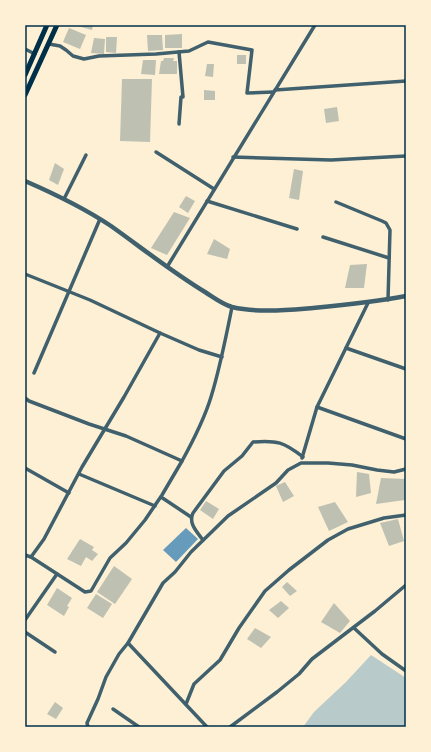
<svg xmlns="http://www.w3.org/2000/svg" width="431" height="752" viewBox="0 0 431 752" font-family="'Titillium Web',sans-serif">
<rect width="100%" height="100%" fill="#fdf0d5"/>
<polygon fill="#b9caca" points="371,655 406,678 406,727 303,727 314,712 346,682"/>
<polygon fill="#669bbc" points="186,528 198,539 176,562 163,550"/>
<g fill="#bec0b2">
<polygon points="74,25 93,25 92,30"/>
<polygon points="69,28 86,35 80,49 63,42"/>
<polygon points="182,34 182,48 165,48 165,35"/>
<polygon points="147,35 162,35 163,50 148,51"/>
<polygon points="106,37 117,37 116,53 106,52"/>
<polygon points="94,38 105,39 104,54 91,53"/>
<rect x="237" y="55" width="9" height="9"/>
<polygon points="164,58 174,58 173,61 177,61 177,74 159,74 161,61 163,61"/>
<polygon points="143,60 156,60 155,75 141,74"/>
<polygon points="207,64 214,64 213,77 205,76"/>
<polygon points="122,79 152,79 150,142 120,141"/>
<polygon points="204,90 215,91 215,100 204,100"/>
<polygon points="337,107 339,121 326,123 324,109"/>
<polygon points="55,163 64,169 58,185 49,180"/>
<polygon points="294,169 303,171 299,200 289,198"/>
<polygon points="186,196 195,201 188,213 179,207"/>
<polygon points="174,212 190,218 167,255 151,248"/>
<polygon points="214,239 230,249 227,259 207,254"/>
<polygon points="367,264 364,288 345,288 350,265"/>
<polygon points="357,472 369,474 371,493 356,497"/>
<polygon points="381,478 406,479 405,500 376,504"/>
<polygon points="285,482 294,496 283,502 276,486"/>
<polygon points="206,501 219,509 213,519 200,510"/>
<polygon points="335,502 348,522 329,531 318,507"/>
<polygon points="398,519 404,541 389,546 380,523"/>
<polygon points="80,539 94,547 92,550 98,554 92,561 86,557 81,566 67,559"/>
<polygon points="114,566 132,579 115,604 97,592"/>
<polygon points="287,582 297,591 290,596 282,587"/>
<polygon points="57,588 72,598 67,606 69,607 64,616 47,605"/>
<polygon points="96,594 112,604 103,618 87,608"/>
<polygon points="281,601 289,608 278,618 269,610"/>
<polygon points="334,603 350,621 340,633 321,622"/>
<polygon points="255,628 271,637 261,648 247,639"/>
<polygon points="55,702 63,708 56,719 47,714"/>
</g>
<g fill="none" stroke-linecap="round" stroke-linejoin="round">
<g stroke="#3f606c" stroke-width="3.5">
<polyline points="49,44 60,46 66,50 73,56 84,59 99,56 156,54 189,51 208,42 252,50 247,93 273,92"/>
<polyline points="25,49 35,54"/>
<polyline points="275,90 406,81"/>
<polyline points="179,124 181,97 183,97 179,52"/>
<polyline points="156,152 214,189"/>
<polyline points="233,157 331,160 406,156"/>
<polyline points="64,199 86,155"/>
<polyline points="207,201 297,229"/>
<polyline points="336,202 382,221 386,223 390,230 388,300"/>
<polyline points="323,237 389,258"/>
<polyline points="167,267 315,25"/>
<polyline points="25,274 90,300 160,333 124,397 82,467 44,539 31,557 25,555"/>
<polyline points="160,333 199,350 222,357"/>
<polyline points="346,348 406,369"/>
<polyline points="34,373 100,219"/>
<path d="M25 398 29 401 89 424 126 436 182 461C193 441 204 420 211 397 220 368 226 337 232 307"/>
<polyline points="317,407 406,439"/>
<polyline points="302,458 317,407 368,303"/>
<polyline points="25,468 69,493"/>
<polyline points="79,474 155,506"/>
<polyline points="161,497 191,517"/>
<path d="M203 540C197 532 188 523 193 513L224 471 242 456 253 442C277 440 284 442 303 457"/>
<polyline points="31,557 85,592 91,591 110,558 126,543 145,520 162,495 182,461"/>
<polyline points="25,620 57,574"/>
<polyline points="354,628 382,654 406,671"/>
<polyline points="25,632 55,652"/>
<polyline points="128,643 163,583 175,572 191,552 228,516 276,483 288,470 301,463 328,463 352,465 377,470 394,472 406,469"/>
<polyline points="186,704 194,684 220,660 239,628 265,591 289,570 328,540 348,529 384,518 406,515"/>
<polyline points="113,709 139,727"/>
<polyline points="88,727 87,723 98,699 106,677 119,654 128,643 207,727"/>
<polyline points="230,727 277,692 299,674 312,659 375,611 406,585"/>
</g>
<path stroke="#3f606c" stroke-width="4.5" d="M25 181C55 194 84 208 111 226 142 248 172 272 205 292 213 297 222 304 232 307 257 313 287 310 313 308 344 305 375 302 406 296"/>
<g stroke="#003049" stroke-width="5">
<polyline points="25,75 47,25"/>
<polyline points="25,95 57,25"/>
</g>
</g>
<rect width="431" height="752" fill="none" stroke="#fdf0d5" stroke-width="52"/>
<rect x="26" y="26" width="379" height="700" fill="none" stroke="#003049" stroke-width="1.5"/>
</svg>
